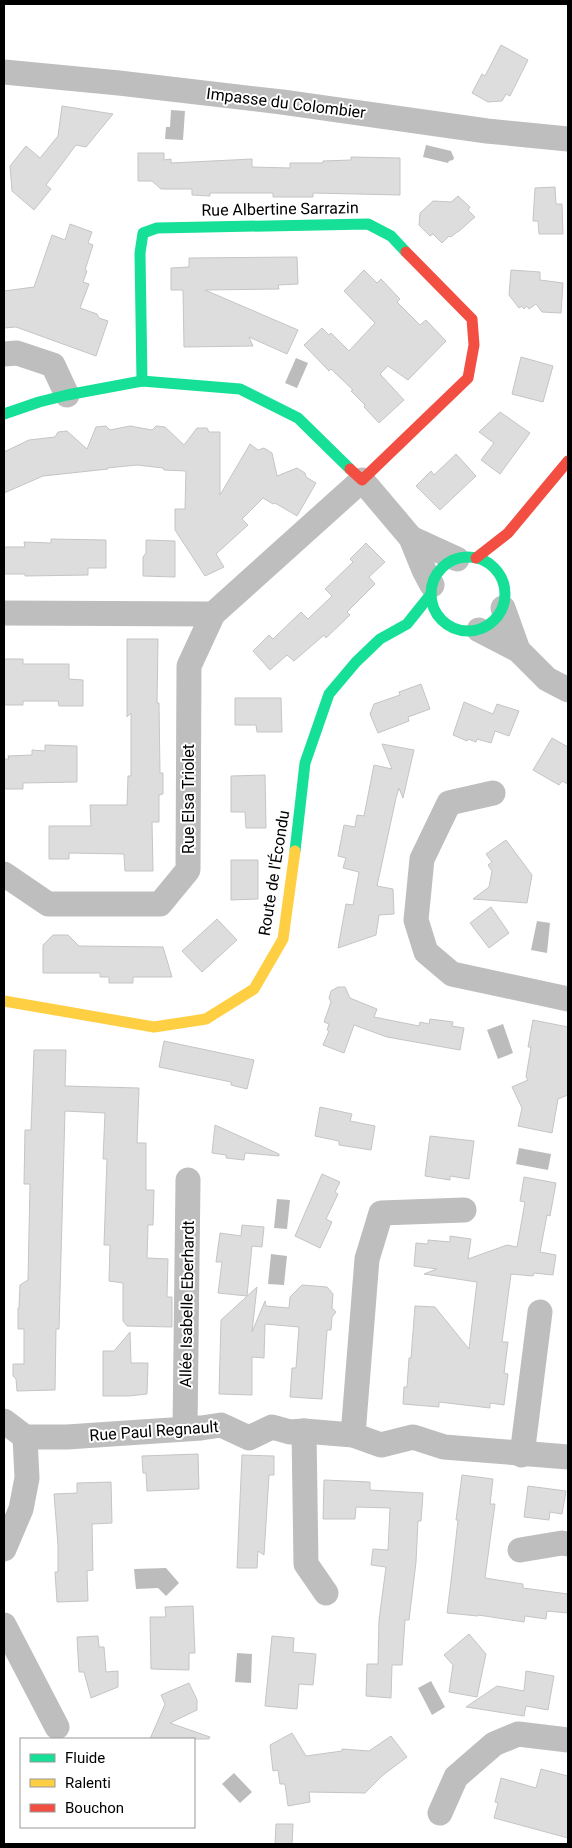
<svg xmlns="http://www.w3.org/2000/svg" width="572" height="1848" viewBox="0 0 572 1848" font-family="Roboto,sans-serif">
<rect width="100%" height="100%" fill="#fff"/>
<g fill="#bcbcbc">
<polygon points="171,110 185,111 183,140 165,139 166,127 170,127"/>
<polygon points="426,145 451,151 454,158 453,160 449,161 448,163 423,157"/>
<polygon points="296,358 308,363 297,388 285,383"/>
<polygon points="537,921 550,923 547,953 531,950"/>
<polygon points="503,1024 513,1053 498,1059 487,1030"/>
<polygon points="519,1148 551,1154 548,1170 516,1164"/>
<polygon points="277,1199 290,1200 287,1229 274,1228"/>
<polygon points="271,1254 287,1256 284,1285 268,1284"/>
<polygon points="166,1568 179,1583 166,1596 158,1588 136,1589 134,1569"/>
<polygon points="237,1653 252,1654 251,1683 235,1682"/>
<polygon points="431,1681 445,1707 432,1715 418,1688"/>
<polygon points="234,1773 252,1792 240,1803 222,1784"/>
</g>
<g fill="#ddd" stroke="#c5c5c5">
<polygon points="501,45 528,60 510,96 506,94 502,101 488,102 472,93 482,74 485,76"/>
<polygon points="62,106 113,114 86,147 76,145 46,185 51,189 34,210 12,191 10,166 26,146 40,158 58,136"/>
<polygon points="138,153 164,153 164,160 171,159 171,163 252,159 252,167 290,168 290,163 323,163 323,161 351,160 351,157 400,158 400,195 313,193 313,197 273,197 273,193 210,193 210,196 192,195 192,189 161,189 152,181 138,181"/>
<polygon points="555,187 556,204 562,204 563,234 539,234 538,221 533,221 535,188"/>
<polygon points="458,196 470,207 468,210 475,217 458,232 457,232 451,237 449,236 442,243 433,234 430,236 419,225 420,213 433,201 451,202"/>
<polygon points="70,224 92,232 88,243 93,245 85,270 87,271 83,282 89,284 80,308 97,314 99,318 108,321 96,356 16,327 4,328 4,291 34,287 52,235 65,240"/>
<polygon points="297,257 298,284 278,285 279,289 205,290 298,330 287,354 249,337 253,346 184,347 183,290 171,290 171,268 189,267 189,258"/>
<polygon points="364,270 377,283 381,279 400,299 397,302 420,325 426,320 446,341 408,380 388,366 380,374 404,400 379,423 364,407 365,405 351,391 353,390 331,369 329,371 304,345 322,328 329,335 331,333 349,351 375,323 344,291"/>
<polygon points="511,270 540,272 540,280 563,283 561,313 542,312 536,304 529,309 527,306 524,309 522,306 519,308 509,295"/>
<polygon points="521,357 553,366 543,402 512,394"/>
<polygon points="500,412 530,433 500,474 481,460 494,443 479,432"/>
<polygon points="106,426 110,430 130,426 152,430 156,426 165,427 184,445 197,428 207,428 209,432 220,432 220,495 250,444 258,450 264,448 272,453 277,476 297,468 305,473 306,477 316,483 297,516 275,503 273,504 263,498 242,519 248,525 216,554 224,567 205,576 175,530 175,509 185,509 186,471 164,470 163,468 137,465 107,468 108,469 43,476 4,493 4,452 29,440 55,437 58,432 67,431 87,449 96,427"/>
<polygon points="456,454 476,476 440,510 416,486 431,471 434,475"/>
<polygon points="51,539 106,540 106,568 88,568 88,575 25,576 25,574 4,574 4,547 25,547 24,542 51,543"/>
<polygon points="146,540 175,541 175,577 143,576 143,557 146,553"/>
<polygon points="366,543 385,562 369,577 375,584 347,612 350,615 326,638 324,635 294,661 287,655 270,670 253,651 269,635 273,639 301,612 308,619 332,596 325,589 353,562 350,559"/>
<polygon points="127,639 158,639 157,703 159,703 160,773 163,773 163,794 159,795 159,822 152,822 153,871 125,871 124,854 69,853 69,859 49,859 49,826 91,826 90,805 127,805 128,776 131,776 131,713 127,717"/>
<polygon points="4,659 23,659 23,664 69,664 69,679 83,680 83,706 59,706 58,701 23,701 23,705 4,705"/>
<polygon points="421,684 430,709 408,717 409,721 378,733 370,714 374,704 400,695 399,692"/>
<polygon points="235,698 281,698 282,732 257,732 256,725 235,725"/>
<polygon points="464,702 493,714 497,704 519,711 509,736 495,731 491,743 477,739 476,742 468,739 467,741 453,735"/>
<polygon points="552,738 568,747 568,784 562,781 559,785 533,770"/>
<polygon points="382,744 414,750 403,798 399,788 396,798 377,886 393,889 394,914 379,915 376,935 338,948 346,904 353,905 359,872 343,868 346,858 338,856 344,825 355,827 357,815 364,816 374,765 392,769"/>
<polygon points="45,745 77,746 77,782 23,783 23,789 4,789 4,759 9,759 8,756 32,755 32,750 45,751"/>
<polygon points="265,775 266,828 246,828 245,812 231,812 231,776"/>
<polygon points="506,840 532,875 527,903 473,899 489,887 492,871 488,865 492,862 486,854"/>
<polygon points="231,860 258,860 258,899 231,900"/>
<polygon points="491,907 509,933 489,948 470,923"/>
<polygon points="217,919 237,940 202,972 182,951"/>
<polygon points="53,935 68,935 79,946 163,947 172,977 133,977 133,983 109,983 109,977 100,977 100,973 43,973 43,945"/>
<polygon points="338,987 345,987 350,998 377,1009 374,1017 419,1026 420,1022 429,1024 430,1019 453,1022 452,1026 464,1028 460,1050 387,1037 354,1025 344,1053 323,1045 329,1031 327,1030 329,1024 324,1022 331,1002 329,998 331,991"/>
<polygon points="533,1020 568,1027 568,1095 558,1099 552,1133 518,1126 522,1108 512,1087 528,1080 526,1077 531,1047 528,1047"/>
<polygon points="164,1041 254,1060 247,1089 231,1085 231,1082 159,1067"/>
<polygon points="34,1050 66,1050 65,1086 139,1088 137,1143 146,1143 146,1190 154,1190 153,1225 148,1225 147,1258 168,1259 167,1297 172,1297 172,1327 127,1326 123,1321 123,1283 109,1281 110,1245 104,1245 107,1159 103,1159 105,1113 65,1111 59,1329 56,1329 55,1390 17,1391 16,1379 13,1376 13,1364 24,1364 24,1329 18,1329 18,1308 19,1308 20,1285 28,1280 30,1184 24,1184 25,1130 31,1130"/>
<polygon points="320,1107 352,1114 350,1121 375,1126 371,1150 339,1145 339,1141 315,1136"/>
<polygon points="215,1125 279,1154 279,1156 245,1153 244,1160 226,1158 226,1155 212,1153"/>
<polygon points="430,1136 474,1141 469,1179 450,1176 450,1180 425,1176"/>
<polygon points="322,1174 340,1182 335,1192 338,1194 326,1219 332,1222 320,1248 295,1236"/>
<polygon points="524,1177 556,1183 550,1216 547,1215 540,1252 556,1255 553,1275 534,1273 533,1276 511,1274 502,1342 508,1342 504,1373 508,1374 504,1405 490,1403 490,1408 439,1402 439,1407 403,1404 404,1387 407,1387 409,1358 411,1358 415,1306 435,1307 469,1349 477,1282 424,1274 437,1269 414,1266 416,1243 428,1244 428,1240 450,1242 450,1236 471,1239 468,1259 507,1245 517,1247 525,1202 520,1201"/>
<polygon points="242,1225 264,1227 262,1247 252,1246 247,1296 218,1293 222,1262 216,1262 220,1233 241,1236"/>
<polygon points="302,1285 327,1287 333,1294 332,1308 336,1312 332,1317 331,1330 327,1330 322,1399 290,1397 292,1368 296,1368 299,1327 265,1324 264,1358 252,1357 252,1395 219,1394 221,1320 257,1287 252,1332 265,1301 266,1306 289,1308 290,1297"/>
<polygon points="130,1332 131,1363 148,1363 147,1394 129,1396 103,1396 103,1351 114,1351"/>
<polygon points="198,1454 199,1489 147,1491 146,1473 143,1473 142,1456"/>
<polygon points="242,1455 274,1456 274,1475 269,1475 264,1555 258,1551 257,1568 237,1568"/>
<polygon points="462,1475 493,1479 490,1504 495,1504 485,1578 523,1584 523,1588 568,1594 568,1613 547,1611 546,1619 525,1616 524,1622 478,1615 478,1616 447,1613 452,1573 458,1520 456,1520"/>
<polygon points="324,1480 370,1482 370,1490 423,1493 421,1521 418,1521 416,1562 409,1620 405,1620 402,1665 392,1665 391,1698 366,1696 367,1664 378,1664 379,1620 386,1567 371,1565 373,1549 388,1550 390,1508 356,1507 355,1519 323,1519"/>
<polygon points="111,1482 112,1523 92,1524 93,1570 87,1571 88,1601 57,1602 55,1572 58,1572 58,1545 54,1494 77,1493 77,1483"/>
<polygon points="528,1486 566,1491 562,1514 550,1512 549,1520 524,1517"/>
<polygon points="193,1606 195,1653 189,1653 189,1670 151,1669 150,1617 166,1617 165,1607"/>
<polygon points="469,1634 486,1654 477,1697 449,1692 453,1665 444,1655"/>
<polygon points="98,1636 99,1647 104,1647 106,1672 118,1671 118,1687 91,1698 84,1672 79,1672 77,1637"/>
<polygon points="272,1636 294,1638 293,1652 316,1654 313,1685 299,1684 297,1709 265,1706"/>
<polygon points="526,1671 554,1676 548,1710 526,1706 524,1716 466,1707 497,1686 524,1691"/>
<polygon points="189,1683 197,1700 197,1710 170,1723 210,1737 209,1739 150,1739 165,1704 161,1695"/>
<polygon points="292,1733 306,1756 342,1751 342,1749 369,1751 391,1736 407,1757 383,1775 365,1793 309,1792 310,1802 288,1806 285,1784 280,1784 278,1770 273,1771 270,1745"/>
<polygon points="541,1769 568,1776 568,1838 494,1818 498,1803 495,1802 501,1778 536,1788"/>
<polygon points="276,1824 293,1824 292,1844 275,1844"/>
</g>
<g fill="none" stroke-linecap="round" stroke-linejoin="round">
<g stroke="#bebebe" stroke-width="25">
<polyline points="4,72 119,83 282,102 487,131 568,139"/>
<polyline points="4,354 17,353 53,365 67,395"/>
<polyline points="411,538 457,559"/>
<polyline points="503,608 518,650"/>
<polyline points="4,613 213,614 362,480 411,538 424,570 432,585"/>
<polyline points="479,630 518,650 547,679 568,690"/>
<polyline points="493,793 449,803 422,859 416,920 426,952 452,974 568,999"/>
<polyline points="4,874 48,904 160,904 188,870 189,666 213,614"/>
<polyline points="4,1421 25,1437 67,1437 201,1428 221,1425 249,1438 272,1427 290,1432 304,1431 353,1435 381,1445 413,1437 444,1447 568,1457"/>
<polyline points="185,1428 188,1180"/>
<polyline points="304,1431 306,1564 326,1593"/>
<polyline points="353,1435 367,1259 381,1213 464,1210"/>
<polyline points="522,1455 540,1312"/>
<polyline points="4,1549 21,1509 27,1478 25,1437"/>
<polyline points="520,1550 562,1543 568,1544"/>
<polyline points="4,1625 57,1727"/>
<polyline points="440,1813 456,1777 494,1744 518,1734 568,1740"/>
</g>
<g stroke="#16e098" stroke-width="11">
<polyline points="142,381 140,253 143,233 157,228 368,224 391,236 406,252"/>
<polyline points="4,414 39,402 67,395 142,381 240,389 298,418 350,469"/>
<circle cx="468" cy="594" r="37"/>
<polyline points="295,851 305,763 329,694 356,662 380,639 407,624 431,594"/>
</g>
<polyline stroke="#ffcf43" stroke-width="11" points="4,1001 154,1027 206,1019 254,989 283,939 295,851"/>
<g stroke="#f24e42" stroke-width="11">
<polyline points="350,469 362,480 468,378 474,345 472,319 406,252"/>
<polyline points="476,558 508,533 568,461"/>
</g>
</g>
<g text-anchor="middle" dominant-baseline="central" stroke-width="4" stroke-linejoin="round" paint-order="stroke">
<g font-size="16" fill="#000" stroke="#fff">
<text transform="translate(286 103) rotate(7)">Impasse du Colombier</text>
<text transform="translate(280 209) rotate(-1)">Rue Albertine Sarrazin</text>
<text transform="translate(188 799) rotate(-90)">Rue Elsa Triolet</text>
<text transform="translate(274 873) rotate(-81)">Route de l'Écondu</text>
<text transform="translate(187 1304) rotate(-89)">Allée Isabelle Eberhardt</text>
<text transform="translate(154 1431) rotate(-4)">Rue Paul Regnault</text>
</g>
</g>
<rect width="572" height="1848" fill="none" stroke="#000000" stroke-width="10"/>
<rect x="20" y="1738" width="175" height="90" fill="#ffffff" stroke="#999999"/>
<rect x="30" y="1754" width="25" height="8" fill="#16e098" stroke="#999999"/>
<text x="65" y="1763" font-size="15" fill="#000000">Fluide</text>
<rect x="30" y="1779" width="25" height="8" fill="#ffcf43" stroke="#999999"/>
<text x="65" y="1788" font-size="15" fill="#000000">Ralenti</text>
<rect x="30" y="1804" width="25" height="8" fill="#f24e42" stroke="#999999"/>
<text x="65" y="1813" font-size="15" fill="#000000">Bouchon</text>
</svg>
